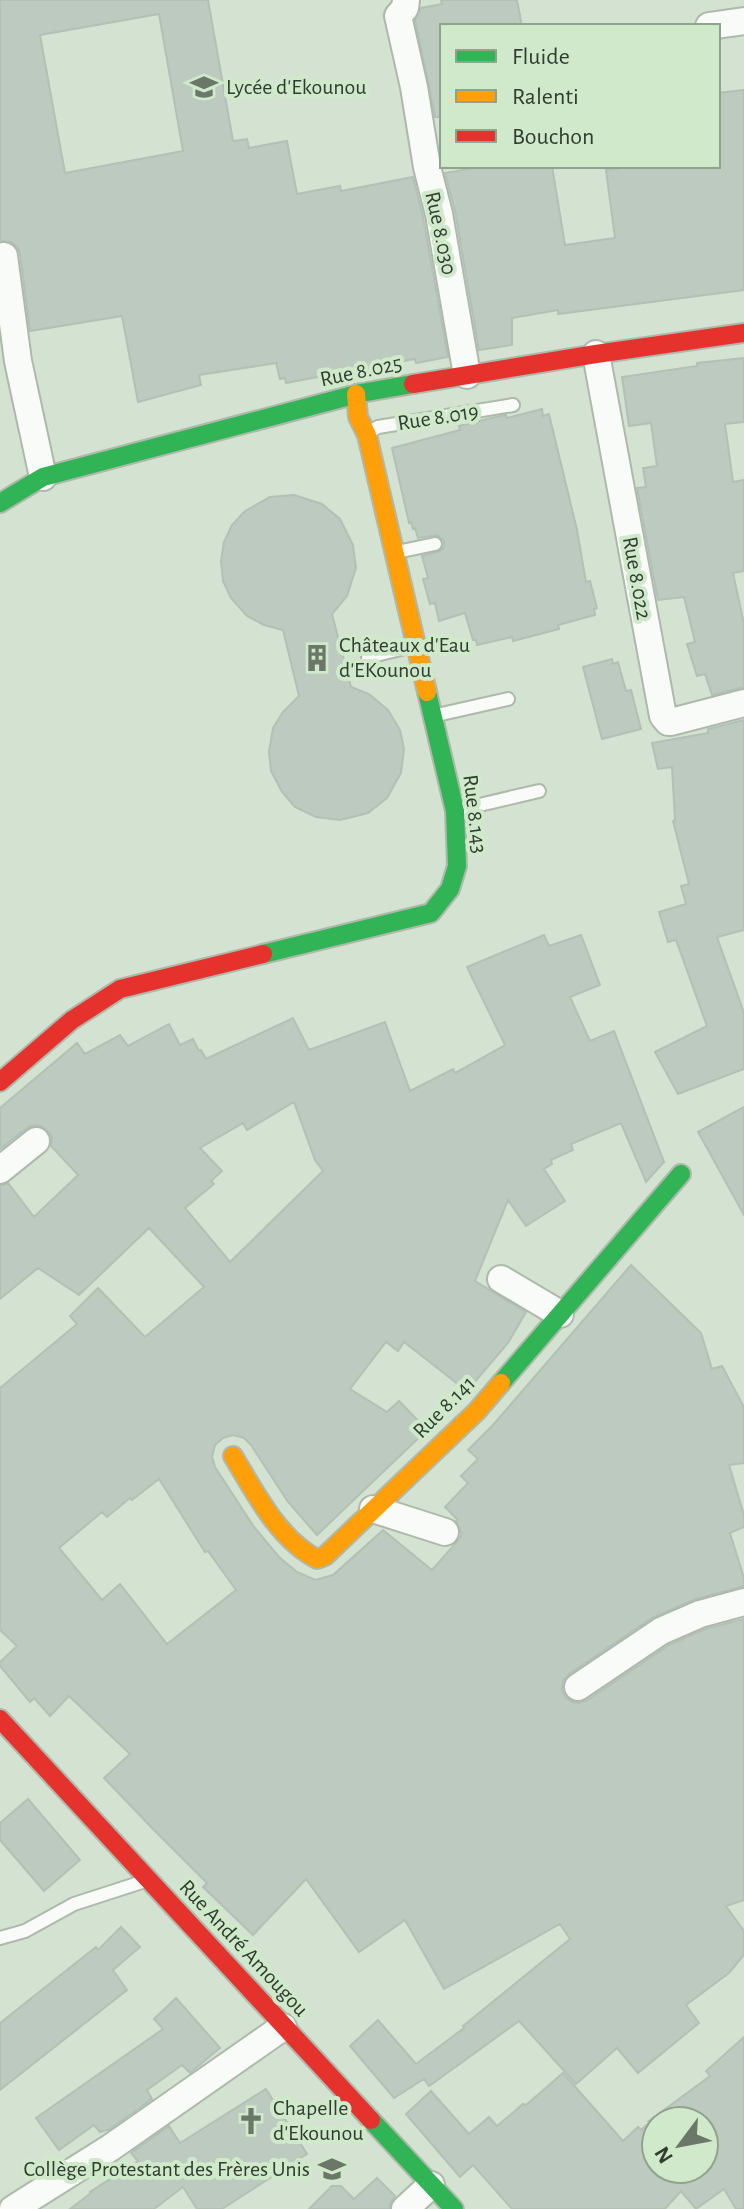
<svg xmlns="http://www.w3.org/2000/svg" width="744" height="2209" viewBox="0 0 744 2209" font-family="'Alegreya Sans',sans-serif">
<rect width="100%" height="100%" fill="#d4e2d1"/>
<g fill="#bccabf" stroke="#b2c0b6" stroke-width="2" fill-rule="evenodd">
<path d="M0 0H208L233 141 247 139 249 148 287 141 297 194 340 186 341 191 413 177 423 217 448 357 416 363 415 359 375 366 374 370 345 375 344 372 286 383 285 378 280 379 276 363 199 375 201 385 138 402 122 316 30 331 20 253 17 247 11 242 0 241ZM159 14 183 151 65 173 40 35Z"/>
<polygon points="441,0 517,0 522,26 442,26 442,117 435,117 415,20 421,8 442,4"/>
<polygon points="744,90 744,290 558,314 558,310 512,318 512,345 479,350 455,211 445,173 486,166 552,166 565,245 615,238 606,170 637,166 718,166 718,93"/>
<polygon points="744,358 744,422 725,424 733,482 744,480 744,571 733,573 744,624 744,687 712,695 705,674 697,676 687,644 695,642 684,597 658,600 637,488 646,487 643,468 657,466 651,423 629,426 622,377 697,366 697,363"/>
<polygon points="542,409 543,416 549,414 577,530 586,582 590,581 597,608 594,609 595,615 558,625 559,629 513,641 512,637 477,645 476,640 473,640 465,613 439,621 435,603 430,604 423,579 428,578 422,556 440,551 443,548 444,541 437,535 418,538 415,528 413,529 411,522 409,523 392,448 460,430 459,426 491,418 506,415 507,418"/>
<polygon points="294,495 322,504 340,519 353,545 356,568 347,596 332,614 351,687 369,694 388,710 400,730 404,749 401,773 387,798 368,813 340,820 316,817 295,807 282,792 271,771 269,752 273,728 283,712 299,696 283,630 264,625 247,616 231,598 223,581 221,561 224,542 232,525 245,511 270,497"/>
<polygon points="612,659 613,664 618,662 626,691 631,690 641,729 602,739 583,667"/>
<polygon points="744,720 744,930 717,937 744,1013 744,1069 678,1094 655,1052 707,1026 676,940 668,942 659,912 686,904 681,886 689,884 673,821 675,820 672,767 658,769 652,743 708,733 708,729"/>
<path d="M544 935 549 946 581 935 600 985 570 997 590 1041 614 1031 664 1162 646 1182 621 1123 571 1144 573 1150 551 1160 552 1164 544 1169 565 1201 526 1226 508 1200 475 1281 526 1312 508 1343 467 1391 404 1342 398 1351 386 1342 350 1389 387 1412 399 1401 427 1430 317 1535 288 1502 251 1445 244 1438 233 1435 223 1438 215 1445 212 1457 215 1467 254 1527 279 1557 297 1572 315 1580 333 1575 383 1530 432 1570 456 1543 462 1534 456 1521 457 1519 445 1507 468 1483 461 1476 478 1459 468 1450 493 1425 631 1265 701 1333 712 1369 722 1366 744 1407V1463L729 1465 744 1515V1527L730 1533 744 1578V1586L696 1599 652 1618 569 1674 563 1681 562 1689 565 1697 572 1702 578 1703 586 1701 669 1645 705 1629 744 1619V1900L726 1906 744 1931V1955L729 1973 686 2005 699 2023 638 2073 617 2048 576 2084 519 2021 429 2086 424 2079 394 2098 350 2046 378 2020 416 2064 464 2028 463 2026 570 1939 560 1924 444 1989 405 1920 359 1952 306 1879 253 1935 203 1887 207 1883 150 1826 104 1778 130 1754 69 1696 50 1716 34 1698 30 1702 0 1666V1662L17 1646 0 1630V1388L77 1324 70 1316 98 1288 145 1337 204 1287 149 1228 79 1295 38 1268 0 1299V1186L8 1183 34 1217 78 1175 51 1146 52 1138 49 1132 41 1126 34 1125 27 1128 0 1149V1108L77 1043 85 1054 120 1035 128 1046 169 1024 180 1045 193 1039 199 1051 201 1050 206 1059 293 1018 309 1050 385 1022 410 1091 453 1069 455 1073 505 1045 467 967ZM294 1102 315 1160 323 1171 230 1262 185 1208 214 1184 211 1181 222 1171 200 1148 243 1123 247 1130ZM159 1479 205 1552 208 1551 236 1590 167 1644 120 1584 102 1600 59 1548 102 1512 107 1517 130 1498 132 1500Z"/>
<polygon points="744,1107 744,1215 698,1132"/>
<polygon points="28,1799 80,1860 44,1891 0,1840 0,1823"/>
<polygon points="121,1927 140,1947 113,1970 127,1990 0,2090 0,2023 96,1947 98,1950"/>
<polygon points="176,1998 220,2048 190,2073 182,2065 147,2090 152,2099 110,2129 100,2132 94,2125 59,2150 36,2118 163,2029 154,2019"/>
<path d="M744 2037V2209H736L724 2189 696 2209 681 2191 665 2209H512L473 2165 460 2177 406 2114 431 2091 469 2134 489 2117 497 2126 523 2104 526 2105 563 2073 623 2141 638 2127 641 2130 651 2121H649L710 2076 706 2071ZM656 2121H704V2169H656Z"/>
<polygon points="266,2089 307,2154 222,2209 197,2209 183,2187 154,2209 70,2209 91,2193 90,2192 138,2161 131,2153 169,2126 180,2143"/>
<polygon points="377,2178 395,2196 390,2204 389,2209 309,2209 332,2186 341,2186 354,2199"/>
</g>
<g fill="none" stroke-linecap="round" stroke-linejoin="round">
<g stroke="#aeb9ac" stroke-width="16">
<g id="lane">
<polyline points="368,433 378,427 513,405"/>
<polyline points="397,552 435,544"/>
<polyline points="368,657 413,646"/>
<polyline points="437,715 508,699"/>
<polyline points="458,810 539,791"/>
<polyline points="0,1938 25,1931 74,1904 142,1882"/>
</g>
</g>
<g stroke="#aeb9ac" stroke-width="30">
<g id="street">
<polyline points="406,0 405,8 398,16 414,87 427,167 439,214 467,375"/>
<polyline points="709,26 744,21"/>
<polyline points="4,256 18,361 43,477"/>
<polyline points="596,354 663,716 668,722 671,722 744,703"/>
<polyline points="0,1170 36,1141"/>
<polyline points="501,1279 560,1314"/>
<polyline points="373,1509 445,1532"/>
<polyline points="578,1687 661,1631 700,1614 744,1602"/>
<polyline points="13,2209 110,2148 283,2027"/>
<polyline points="405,2209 431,2185"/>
</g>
</g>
<g stroke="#aeb9ac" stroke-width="22">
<g id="fast">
<polyline points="0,503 43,477 361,393 413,384"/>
<polyline points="263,954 431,913 450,889 457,866 455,811 427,692"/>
<polyline points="501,1383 681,1174"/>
<polyline points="371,2120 454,2209"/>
</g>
</g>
<g stroke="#aeb9ac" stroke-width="22">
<g id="slow">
<polyline points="356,394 358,417 367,435 427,692"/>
<path d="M233 1456C255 1492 278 1539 317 1559L325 1556 477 1411 501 1383"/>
</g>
</g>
<g stroke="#aeb9ac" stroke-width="22">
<g id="jam">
<polyline points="413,384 596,354 744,333"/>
<polyline points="0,1082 72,1020 120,989 263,954"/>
<polyline points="0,1719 371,2120"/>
</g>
</g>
<use href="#lane" stroke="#f9fbf8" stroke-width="12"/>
<use href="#street" stroke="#f9fbf8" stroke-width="26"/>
<use href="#fast" stroke="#30b455" stroke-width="18"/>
<use href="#slow" stroke="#ff9f0a" stroke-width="18"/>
<use href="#jam" stroke="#e5322d" stroke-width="18"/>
</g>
<defs>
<g id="school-bare" transform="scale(2.16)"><path d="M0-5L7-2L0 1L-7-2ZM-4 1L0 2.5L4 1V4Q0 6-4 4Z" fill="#6b7769" stroke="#cfe9ca" stroke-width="2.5" paint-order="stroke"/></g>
<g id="building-bare" transform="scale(2.16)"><path d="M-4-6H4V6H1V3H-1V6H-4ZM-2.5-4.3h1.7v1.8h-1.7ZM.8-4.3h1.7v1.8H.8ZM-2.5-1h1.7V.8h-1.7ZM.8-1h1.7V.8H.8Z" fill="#6b7769" stroke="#cfe9ca" stroke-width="2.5" paint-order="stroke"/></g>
<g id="church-bare" transform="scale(2.16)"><path d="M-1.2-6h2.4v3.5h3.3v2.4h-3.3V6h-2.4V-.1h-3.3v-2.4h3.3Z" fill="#6b7769" stroke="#cfe9ca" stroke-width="2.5" paint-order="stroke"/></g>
</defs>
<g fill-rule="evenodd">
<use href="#school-bare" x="204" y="87"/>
<use href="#building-bare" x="317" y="658"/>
<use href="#church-bare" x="251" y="2121"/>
<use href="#school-bare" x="332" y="2169"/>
</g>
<g text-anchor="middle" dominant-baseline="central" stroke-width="8" stroke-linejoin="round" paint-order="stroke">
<g font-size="22" fill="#323d31" stroke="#cfe9ca" text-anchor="start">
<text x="226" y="87">Lycée d'Ekounou</text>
<text x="339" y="645">Châteaux d'Eau<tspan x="339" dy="25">d'EKounou</tspan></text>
<text x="273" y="2108">Chapelle<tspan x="273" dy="25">d'Ekounou</tspan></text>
<text x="310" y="2169" text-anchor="end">Collège Protestant des Frères Unis</text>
</g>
<g font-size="22" fill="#323d31" stroke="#cfe9ca">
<text transform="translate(441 233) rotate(78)">Rue 8.030</text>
<text transform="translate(361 371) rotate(-12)">Rue 8.025</text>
<text transform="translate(438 417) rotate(-9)">Rue 8.019</text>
<text transform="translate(637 578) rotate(80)">Rue 8.022</text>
<text transform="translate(475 814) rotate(83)">Rue 8.143</text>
<text transform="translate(444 1407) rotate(-45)">Rue 8.141</text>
<text transform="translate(244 1948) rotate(47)">Rue André Amougou</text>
</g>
</g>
<rect x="440" y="24" width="280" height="144" fill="#cfe9ca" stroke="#90a48d" stroke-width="2"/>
<rect x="456" y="50" width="40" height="12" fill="#30b455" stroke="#90a48d" stroke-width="2"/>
<text x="512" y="64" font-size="24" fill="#323d31">Fluide</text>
<rect x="456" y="90" width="40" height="12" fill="#ff9f0a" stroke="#90a48d" stroke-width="2"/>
<text x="512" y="104" font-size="24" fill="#323d31">Ralenti</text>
<rect x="456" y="130" width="40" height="12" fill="#e5322d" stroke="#90a48d" stroke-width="2"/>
<text x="512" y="144" font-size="24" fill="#323d31">Bouchon</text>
<g transform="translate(680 2145) rotate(238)"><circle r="38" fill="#cfe9ca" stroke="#90a48d" stroke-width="2"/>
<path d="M0-6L14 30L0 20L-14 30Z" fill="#6b7769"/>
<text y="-12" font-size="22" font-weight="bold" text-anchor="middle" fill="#323d31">N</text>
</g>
</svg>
